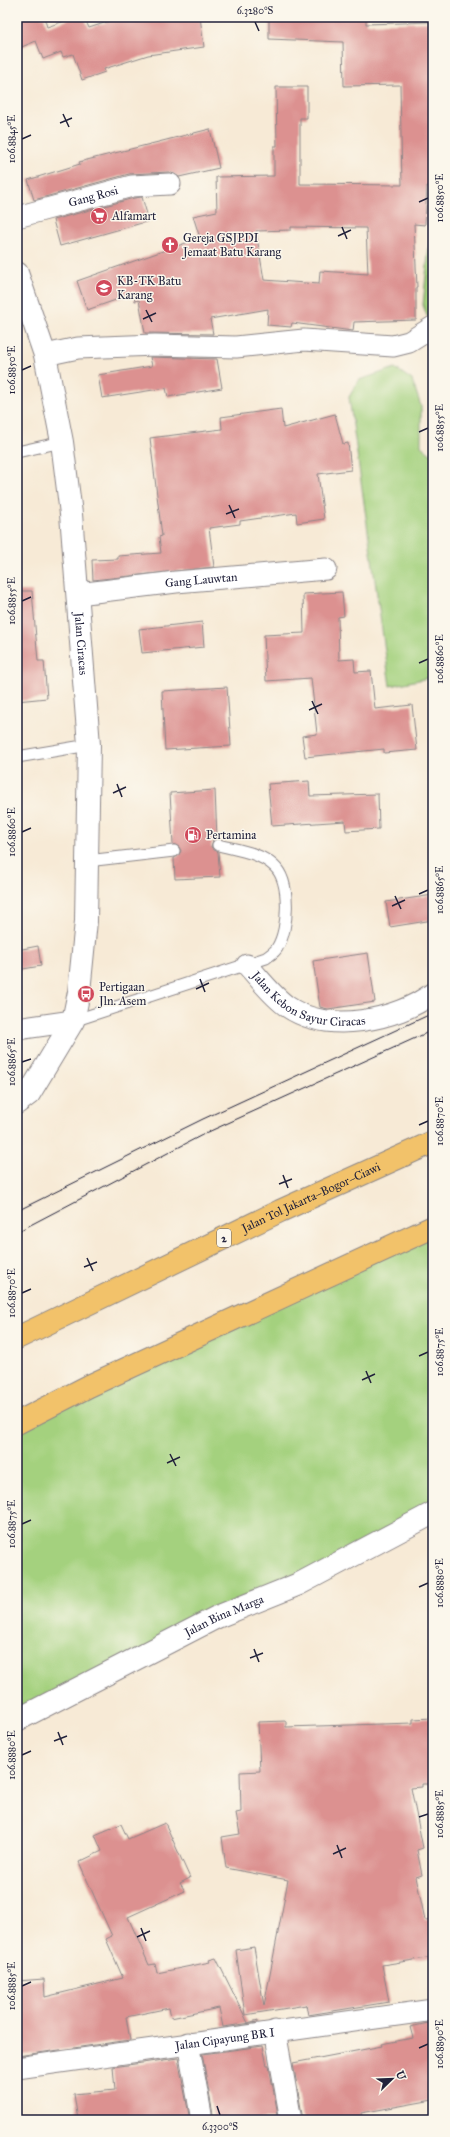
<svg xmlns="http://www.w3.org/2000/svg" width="450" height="2137" viewBox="0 0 450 2137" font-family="'IM FELL Great Primer',serif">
<rect width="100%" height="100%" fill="#fbf7ec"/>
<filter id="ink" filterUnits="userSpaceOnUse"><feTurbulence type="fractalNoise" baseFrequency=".025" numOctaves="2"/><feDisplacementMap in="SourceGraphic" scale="8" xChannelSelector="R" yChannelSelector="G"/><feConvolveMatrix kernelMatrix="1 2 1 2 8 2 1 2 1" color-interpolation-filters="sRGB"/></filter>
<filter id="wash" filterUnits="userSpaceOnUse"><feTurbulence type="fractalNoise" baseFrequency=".012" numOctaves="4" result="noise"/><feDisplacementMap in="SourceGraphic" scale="16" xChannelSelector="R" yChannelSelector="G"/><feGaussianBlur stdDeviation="0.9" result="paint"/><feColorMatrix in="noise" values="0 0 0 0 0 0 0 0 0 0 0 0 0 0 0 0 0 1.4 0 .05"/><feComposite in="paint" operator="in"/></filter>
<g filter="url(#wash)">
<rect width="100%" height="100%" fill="#f7ead6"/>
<g fill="#a4d17e" stroke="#637a5c">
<polygon points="433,206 433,321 427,316 423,305"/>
<polygon points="395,368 412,380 421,406 421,446 433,456 433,677 390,686 349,397 359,380"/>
<polygon points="433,1227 433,1513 17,1720 17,1423"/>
</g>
<g id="blocks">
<g fill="#dc9190" fill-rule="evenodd">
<polygon points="17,17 44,17 47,27 76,17 84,17 89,28 122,17 200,17 204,47 148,55 104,69 105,72 82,80 73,54 63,57 61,52 43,59 36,41 17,49"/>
<path d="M269 17H366V24L433 22V186H427L425 225 414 224 417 287H416V320L354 322 353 331 292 323 291 327 267 325 268 309 210 319 213 334 145 333 139 300 135 301 133 294 87 310 77 281 200 238 193 216 217 211 216 177 274 176V146H277L276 87H307V118H300V184L402 185 400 85 344 86 343 42 269 39ZM291 227 366 228 368 274 320 271 319 284 264 280 256 231 291 230Z"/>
<polygon points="210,129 219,168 179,177 169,172 129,174 34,200 28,180 80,164 79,162"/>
<polygon points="142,197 149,221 60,246 53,220 134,198"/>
<polygon points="150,357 217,359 222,388 168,397 166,388 102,398 98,375 152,366"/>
<polygon points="281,409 283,428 335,414 343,444 348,443 351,470 318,474 324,519 297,523 296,513 240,521 240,524 209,528 214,567 93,580 92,560 118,559 118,556 161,553 159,537 162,536 150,438 222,429 221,417"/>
<polygon points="17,591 32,591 38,661 44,661 47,698 17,701"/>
<polygon points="342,592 344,616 338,617 339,660 354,659 355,672 371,671 375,709 412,705 417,750 384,753 384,749 305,757 302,736 317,734 311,678 266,681 264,635 304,633 303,594"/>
<polygon points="202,622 204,647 142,653 139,629"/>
<polygon points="227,687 231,746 165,750 162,691"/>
<polygon points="309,781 310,796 378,794 379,829 346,831 345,821 272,826 268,784"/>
<polygon points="215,790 217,838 213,840 211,847 218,852 220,877 175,879 174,858 178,856 181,851 179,847 173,844 170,793"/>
<polygon points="433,895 433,920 390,927 386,902"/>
<polygon points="38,946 41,966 17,970 17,950"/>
<polygon points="368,953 375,1002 328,1009 320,1007 313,961"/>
<polygon points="433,1718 433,1784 422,1784 422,1787 411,1788 423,1848 417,1850 422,1875 416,1877 425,1920 433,1919 433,1957 382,1965 389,2002 308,2015 306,2005 245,2015 236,1950 254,1947 264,2006 288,1880 226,1868 222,1837 240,1834 236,1813 241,1812 240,1772 260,1771 258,1722 286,1721 286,1727 413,1723 413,1719"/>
<polygon points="165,1823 190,1878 180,1883 185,1891 128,1917 149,1965 155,1964 157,1973 210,1962 209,1960 216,1958 248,2023 258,2020 258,2022 223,2027 219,2008 171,2018 169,2008 126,2017 130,2040 17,2056 17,1981 44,1979 45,1997 123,1978 106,1939 112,1936 79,1862 102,1851 95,1835 121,1824 128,1839"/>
<polygon points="433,2022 433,2100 361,2113 362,2120 303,2120 293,2063 382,2046 381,2044 413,2038 410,2027"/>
<polygon points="263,2046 267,2066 269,2066 279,2120 214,2120 202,2054"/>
<polygon points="178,2058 190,2120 78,2120 74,2094 115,2090 113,2067"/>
</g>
</g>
</g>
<g filter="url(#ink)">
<use href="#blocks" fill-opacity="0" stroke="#8c8688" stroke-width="1"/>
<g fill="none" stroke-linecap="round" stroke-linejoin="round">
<g stroke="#8c8688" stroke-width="13">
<g id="service">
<polyline points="17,452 62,442"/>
<polyline points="17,757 89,745"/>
<polyline points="87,861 174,851"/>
<path d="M73 1021 266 958C270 955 275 952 277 948 289 930 291 881 274 866 259 852 237 850 218 845"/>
</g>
</g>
<g stroke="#8c8688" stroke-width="23">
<g id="minor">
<path id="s1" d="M17 217 132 186 170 184"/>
<polyline points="45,355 78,348 155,345 236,347 304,340 393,346 409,342 433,327"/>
<path id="s2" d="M78 594 176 582 326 569"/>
<path id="s3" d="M247 965C260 979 272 996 288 1007 328 1034 396 1021 433 993"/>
<polyline points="17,1029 73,1021"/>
<polyline points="275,2031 291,2120"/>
<polyline points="188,2043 202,2120"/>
<path id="s4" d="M17 2068 433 2010"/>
</g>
</g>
<g stroke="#8c8688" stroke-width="24">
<g id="tertiary">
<path id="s5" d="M17 273 45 355 62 442 71 514 89 745 86 921 79 992 73 1021 29 1094 17 1103"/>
<path id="s6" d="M17 1720 217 1617 299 1584 433 1513"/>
</g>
</g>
<g stroke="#8c8688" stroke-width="24">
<g id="motorway">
<path id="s7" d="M17 1338 280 1211 433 1142"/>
<polyline points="17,1423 89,1386 433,1227"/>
</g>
</g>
<use href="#service" stroke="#fff" stroke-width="11"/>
<use href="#minor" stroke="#fff" stroke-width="21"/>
<use href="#tertiary" stroke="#fff" stroke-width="22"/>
<use href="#motorway" stroke="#f2c26a" stroke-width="22"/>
<g stroke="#22223b" stroke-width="1">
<polyline points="17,1211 203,1119 433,1013"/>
<polyline points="17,1232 206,1133 433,1030"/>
</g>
</g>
</g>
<path fill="none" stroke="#22223b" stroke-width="1.5" d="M255 22 259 31M63 114 69 127M60 123 72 118M22 139 31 135M419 202 428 198M342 227 347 239M338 236 351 230M146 310 152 322M143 319 156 313M22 370 31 366M419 432 428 428M229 505 235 518M226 514 239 509M22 601 31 597M419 663 428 659M312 701 318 714M309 710 322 704M117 784 122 797M113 793 126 787M22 832 31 828M419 894 428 890M395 896 401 909M392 906 405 900M200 979 205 992M196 989 209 983M22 1062 31 1059M419 1125 428 1121M283 1175 288 1188M279 1184 292 1179M87 1258 93 1271M84 1267 97 1262M22 1293 31 1289M419 1356 428 1352M366 1371 371 1383M362 1380 375 1374M170 1454 176 1466M167 1463 180 1457M22 1524 31 1520M419 1587 428 1583M254 1649 259 1662M250 1658 263 1653M58 1732 63 1745M54 1741 67 1736M22 1755 31 1751M419 1817 428 1814M337 1845 342 1858M333 1854 346 1848M141 1928 146 1941M137 1937 150 1931M22 1986 31 1982M419 2048 428 2044M217 2106 220 2115"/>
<defs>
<g id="supermarket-disc" transform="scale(0.9)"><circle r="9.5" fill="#d1495b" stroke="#fbf7ec"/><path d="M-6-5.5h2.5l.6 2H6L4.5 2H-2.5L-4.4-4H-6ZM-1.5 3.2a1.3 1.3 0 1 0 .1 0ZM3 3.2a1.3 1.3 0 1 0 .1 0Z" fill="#fff"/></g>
<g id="church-disc" transform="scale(0.9)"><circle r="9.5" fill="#d1495b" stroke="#fbf7ec"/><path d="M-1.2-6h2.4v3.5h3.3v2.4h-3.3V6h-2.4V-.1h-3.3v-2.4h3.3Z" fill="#fff"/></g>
<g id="school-disc" transform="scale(0.9)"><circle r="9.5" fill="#d1495b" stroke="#fbf7ec"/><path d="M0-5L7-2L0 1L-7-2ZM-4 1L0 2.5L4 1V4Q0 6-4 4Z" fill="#fff"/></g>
<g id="fuel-disc" transform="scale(0.9)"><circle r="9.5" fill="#d1495b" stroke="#fbf7ec"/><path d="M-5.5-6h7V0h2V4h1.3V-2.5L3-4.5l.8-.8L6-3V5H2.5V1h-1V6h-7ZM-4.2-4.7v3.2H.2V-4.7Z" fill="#fff"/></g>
<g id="bus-disc" transform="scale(0.9)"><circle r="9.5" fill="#d1495b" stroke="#fbf7ec"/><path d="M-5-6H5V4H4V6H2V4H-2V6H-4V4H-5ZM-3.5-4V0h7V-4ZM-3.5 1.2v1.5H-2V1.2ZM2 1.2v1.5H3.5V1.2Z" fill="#fff"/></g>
</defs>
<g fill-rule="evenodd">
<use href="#supermarket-disc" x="99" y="216"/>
<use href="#church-disc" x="170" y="245"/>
<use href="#school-disc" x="104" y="288"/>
<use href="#fuel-disc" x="193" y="835"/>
<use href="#bus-disc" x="86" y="994"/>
</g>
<g text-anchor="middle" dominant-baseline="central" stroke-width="3" stroke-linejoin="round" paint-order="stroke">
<rect fill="#fbf7ec" stroke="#636270" stroke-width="1" x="217" y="1229" width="14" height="18" rx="3"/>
<g font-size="11" font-weight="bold" fill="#22223b">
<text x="224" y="1238">2</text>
</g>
<g font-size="12" fill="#22223b" stroke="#fbf7ec">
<text stroke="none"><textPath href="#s1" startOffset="79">Gang Rosi</textPath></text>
<text stroke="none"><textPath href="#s2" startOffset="124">Gang Lauwtan</textPath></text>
<text stroke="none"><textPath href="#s5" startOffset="378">Jalan Ciracas</textPath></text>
<text stroke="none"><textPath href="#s3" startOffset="75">Jalan Kebon Sayur Ciracas</textPath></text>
<text stroke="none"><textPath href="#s7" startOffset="326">Jalan Tol Jakarta–Bogor–Ciawi</textPath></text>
<text stroke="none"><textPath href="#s6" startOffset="232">Jalan Bina Marga</textPath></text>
<text stroke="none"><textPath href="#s4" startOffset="210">Jalan Cipayung BR I</textPath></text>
</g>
<g font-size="12" fill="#22223b" stroke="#fbf7ec" text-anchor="start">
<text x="112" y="216">Alfamart</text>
<text x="183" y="238">Gereja GSJPDI<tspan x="183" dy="14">Jemaat Batu Karang</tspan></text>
<text x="117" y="281">KB-TK Batu<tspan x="117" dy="14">Karang</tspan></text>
<text x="206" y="835">Pertamina</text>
<text x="99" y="987">Pertigaan<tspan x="99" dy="14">Jln. Asem</tspan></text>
</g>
</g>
<rect width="450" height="2137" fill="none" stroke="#fbf7ec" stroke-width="44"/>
<g transform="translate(392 2079) rotate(67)" stroke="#fbf7ec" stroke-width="3" paint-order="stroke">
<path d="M0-3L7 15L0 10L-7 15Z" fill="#22223b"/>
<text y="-6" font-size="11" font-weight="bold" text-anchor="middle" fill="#22223b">U</text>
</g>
<rect x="22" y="22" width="406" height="2093" fill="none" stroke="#22223b" stroke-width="1.5"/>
<g font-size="10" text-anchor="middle" fill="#22223b">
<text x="255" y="14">6.3280°S</text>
<text transform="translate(11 139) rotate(-90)" y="4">106.8845°E</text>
<text transform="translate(439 198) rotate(-90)" y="4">106.8850°E</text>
<text transform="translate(11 370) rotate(-90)" y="4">106.8850°E</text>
<text transform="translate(439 428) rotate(-90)" y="4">106.8855°E</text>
<text transform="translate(11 601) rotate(-90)" y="4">106.8855°E</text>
<text transform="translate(439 659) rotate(-90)" y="4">106.8860°E</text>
<text transform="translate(11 832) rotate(-90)" y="4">106.8860°E</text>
<text transform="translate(439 890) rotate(-90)" y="4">106.8865°E</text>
<text transform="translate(11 1062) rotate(-90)" y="4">106.8865°E</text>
<text transform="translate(439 1121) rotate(-90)" y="4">106.8870°E</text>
<text transform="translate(11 1293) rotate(-90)" y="4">106.8870°E</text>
<text transform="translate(439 1352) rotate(-90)" y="4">106.8875°E</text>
<text transform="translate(11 1524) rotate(-90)" y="4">106.8875°E</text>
<text transform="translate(439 1583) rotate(-90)" y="4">106.8880°E</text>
<text transform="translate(11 1755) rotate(-90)" y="4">106.8880°E</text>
<text transform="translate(439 1814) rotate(-90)" y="4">106.8885°E</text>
<text transform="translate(11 1986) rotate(-90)" y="4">106.8885°E</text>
<text transform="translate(439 2044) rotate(-90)" y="4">106.8890°E</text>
<text x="220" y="2130">6.3300°S</text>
</g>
</svg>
